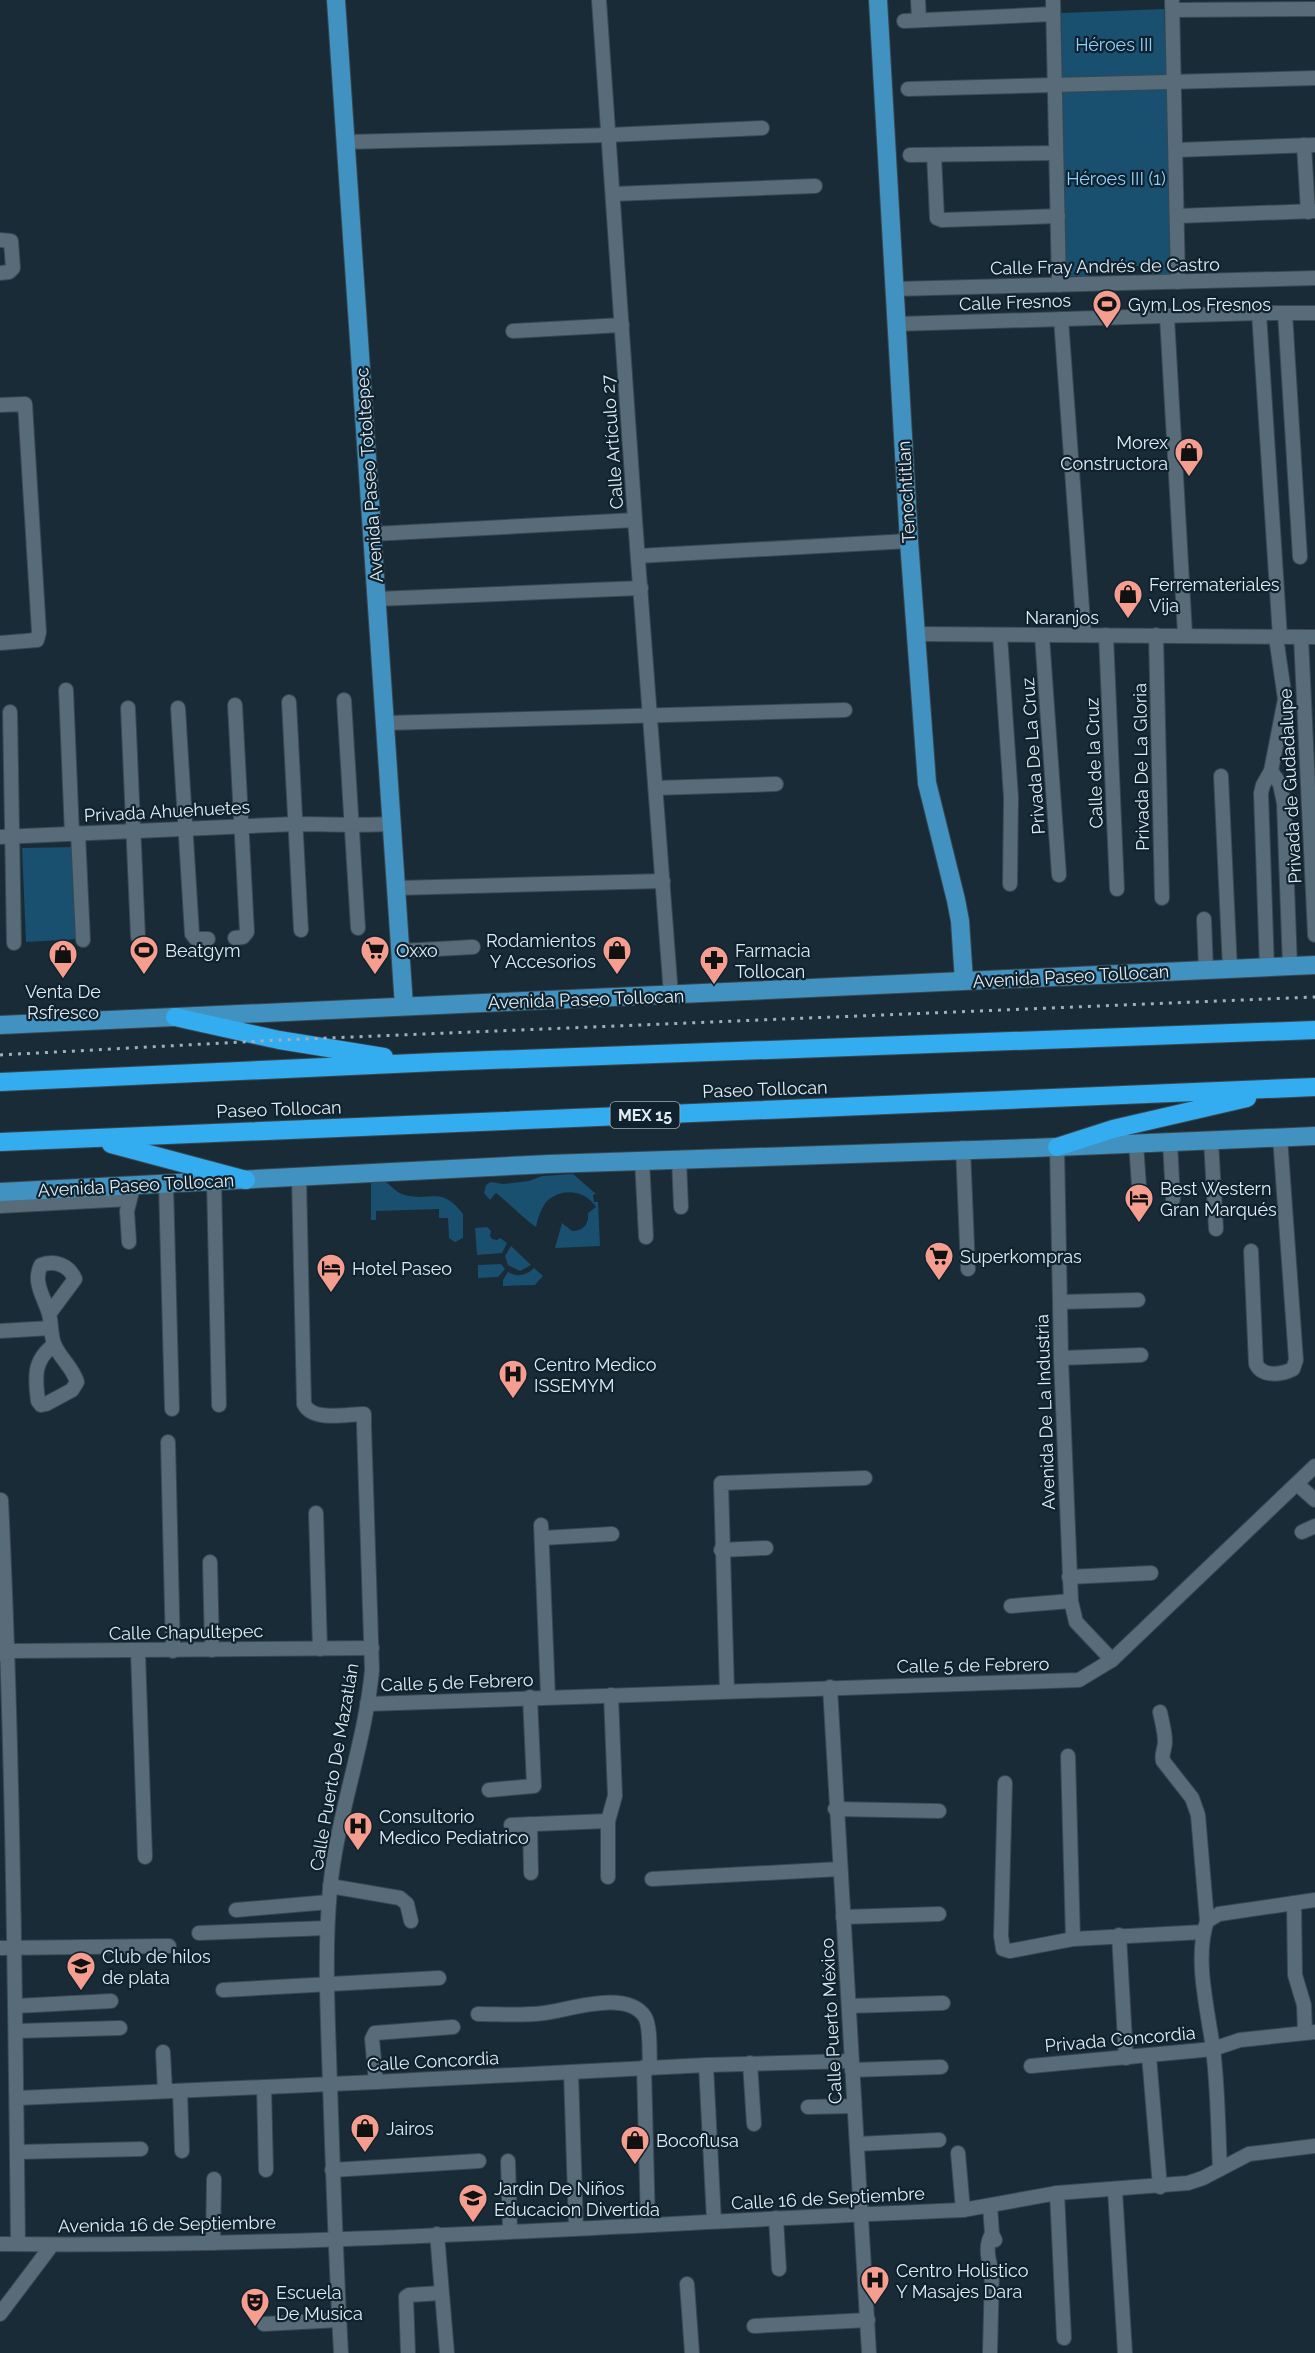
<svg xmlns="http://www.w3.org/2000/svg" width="1315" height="2353" viewBox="0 0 1315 2353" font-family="Raleway,sans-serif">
<rect width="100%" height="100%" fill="#192b37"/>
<g fill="#194f6f">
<polygon points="1164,9 1167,76 1062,78 1061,13"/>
<polygon points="1167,89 1171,274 1150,274 1138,266 1097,268 1088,276 1064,276 1060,91"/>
<polygon points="77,847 78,939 26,942 22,848"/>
<path d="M573 1174 596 1194 593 1195 594 1202H598L600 1246 555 1248 562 1223 572 1231C583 1231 589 1225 588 1213L596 1207C586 1190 562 1187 547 1201 541 1208 538 1218 536 1227 524 1219 509 1203 496 1193L490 1200 484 1193 486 1185 491 1182 503 1184 529 1181 542 1176Z"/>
<path d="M381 1179C390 1183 395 1193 405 1195 431 1202 441 1185 463 1214V1238L455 1242 449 1238 448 1218H439V1209L376 1211V1220H371V1182L373 1180Z"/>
<polygon points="487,1227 491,1231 490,1236 492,1239 497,1240 500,1238 507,1243 502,1253 477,1255 475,1228"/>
<polygon points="511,1246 531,1265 520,1271 508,1265 505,1256"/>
<polygon points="501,1264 505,1269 498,1277 478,1278 478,1265"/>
<path d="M534 1268 543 1276 535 1285 503 1286V1280L508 1272C518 1278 527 1275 534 1268Z"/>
</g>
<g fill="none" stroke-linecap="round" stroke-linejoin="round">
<g stroke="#384851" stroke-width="16">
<g id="minor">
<polyline points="599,0 635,520 671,995"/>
<polyline points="918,0 919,20"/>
<polyline points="1053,0 1059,285"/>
<polyline points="1172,0 1178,282"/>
<polyline points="1173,10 1315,9"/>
<polyline points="904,21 1053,14"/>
<polyline points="908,89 1315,78"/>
<polyline points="346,142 609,135 762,128"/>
<polyline points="1304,145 1308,212"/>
<polyline points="1176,150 1315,145"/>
<polyline points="910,155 1056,153"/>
<polyline points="934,155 937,218 942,220 1058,216"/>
<polyline points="613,194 815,186"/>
<polyline points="1177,216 1315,211"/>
<polyline points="0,240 11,241 13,268 9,272 0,273"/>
<polyline points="895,289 1315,278"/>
<polyline points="1259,313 1280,637"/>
<polyline points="1285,313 1300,557"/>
<polyline points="1167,317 1185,634"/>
<polyline points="1061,319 1084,635"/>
<polyline points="897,324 1259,313 1315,313"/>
<polyline points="513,331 622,325"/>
<polyline points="0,405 25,404 39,632 37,640 0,643"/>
<polyline points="372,534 635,520"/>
<polyline points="638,556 909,541"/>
<polyline points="376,599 641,588"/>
<polyline points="916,634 1315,637"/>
<polyline points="1000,635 1011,797 1010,884"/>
<polyline points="1106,635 1117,889"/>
<polyline points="1156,635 1162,898"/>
<polyline points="1042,636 1059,875"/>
<polyline points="1301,637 1315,935"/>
<polyline points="66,690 72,834"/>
<polyline points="344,700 358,928"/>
<polyline points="289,702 301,930"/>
<polyline points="235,705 247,932 243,937 235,938"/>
<polyline points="128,708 138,937"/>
<polyline points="178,708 192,934 196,939 208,939"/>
<polyline points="10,712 14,943"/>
<polyline points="386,723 845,710"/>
<polyline points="1271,771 1280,784 1284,803 1290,967"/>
<polyline points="1221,776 1230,969"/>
<polyline points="656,788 776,784"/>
<polyline points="78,833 83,940"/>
<path d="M0 837 295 824C328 824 360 826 392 824"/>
<polyline points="397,888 663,881"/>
<polyline points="1204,919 1206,970"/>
<polyline points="401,951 473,947"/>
<polyline points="1267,968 1261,793 1263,785 1271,771 1285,699 1276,637"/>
<polyline points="1211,1140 1216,1229"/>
<polyline points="1170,1142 1173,1199"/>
<polyline points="1136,1143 1140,1201"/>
<polyline points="1057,1147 1061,1358 1071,1601 1076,1622 1112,1660"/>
<polyline points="963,1148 968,1269"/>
<polyline points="679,1159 681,1207"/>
<polyline points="642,1160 646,1237"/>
<path d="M299 1177 304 1404C312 1422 347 1414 364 1414V1426L372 1670C365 1744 337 1815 330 1889 324 1954 328 2019 330 2085 333 2174 336 2263 341 2353"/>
<polyline points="214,1181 219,1405"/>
<polyline points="166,1184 172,1409"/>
<polyline points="0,1206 129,1199"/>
<polyline points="129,1242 127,1211 132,1191"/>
<path d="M1251 1251 1256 1364C1262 1377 1281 1375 1293 1369L1296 1360 1280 1137"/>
<polyline points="1060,1302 1138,1300"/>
<path d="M49 1314 75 1279C69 1265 55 1260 41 1265 32 1283 45 1298 49 1314 52 1324 50 1336 55 1346 61 1359 73 1368 77 1382L72 1390 46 1404 41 1405 38 1401C35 1378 33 1360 54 1345"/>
<polyline points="0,1331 51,1328"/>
<polyline points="1061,1358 1141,1355"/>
<polyline points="168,1442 173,1651"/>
<polyline points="1297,1484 1315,1500"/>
<path d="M1 1500C13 1748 15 1996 18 2244"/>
<polyline points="316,1513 320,1649"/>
<polyline points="541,1525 548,1696"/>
<polyline points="1302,1532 1315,1526"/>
<polyline points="542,1538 612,1534"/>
<polyline points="721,1550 766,1548"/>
<polyline points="210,1562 212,1650"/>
<polyline points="1069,1577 1151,1573"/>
<polyline points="1011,1606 1071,1601"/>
<polyline points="138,1652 145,1857"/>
<polyline points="0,1654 12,1651 372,1648"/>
<polyline points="830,1687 869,2353"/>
<polyline points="727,1691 721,1483 865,1478"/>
<polyline points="367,1704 1079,1680 1112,1660 1315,1466"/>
<path d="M1160 1712C1162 1722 1165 1732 1165 1742 1165 1749 1161 1754 1163 1761L1192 1798 1198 1815 1207 1921"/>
<polyline points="1068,1756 1073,1939"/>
<polyline points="1005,1783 1001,1936 1003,1949 1010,1951 1073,1939 1203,1932"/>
<polyline points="489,1790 534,1786 530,1697"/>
<polyline points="835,1809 939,1811"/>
<polyline points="530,1824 531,1873"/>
<polyline points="511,1825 608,1821"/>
<polyline points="608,1877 608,1821 615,1796 611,1695"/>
<polyline points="652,1879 840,1869"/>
<polyline points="330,1886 400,1898 407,1904 411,1921"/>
<polyline points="1294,1903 1295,1975 1304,2005 1305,2033"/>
<polyline points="236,1910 329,1902"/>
<polyline points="843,1917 939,1914"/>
<polyline points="199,1933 327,1928"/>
<polyline points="1119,1935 1126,2058"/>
<polyline points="0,1948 169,1946"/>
<polyline points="223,1990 439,1978"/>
<polyline points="16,2006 111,2001"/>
<polyline points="849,2006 943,2003"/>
<path d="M478 2014C500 2014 522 2016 544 2013 570 2010 627 1989 645 2017 651 2027 649 2055 650 2067"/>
<polyline points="17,2031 120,2028"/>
<polyline points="163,2052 165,2091"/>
<polyline points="1149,2056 1160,2187"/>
<polyline points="750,2063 754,2124"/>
<polyline points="706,2065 714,2221"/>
<polyline points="1031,2066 1213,2049 1240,2040 1315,2032"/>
<polyline points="644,2067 648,2224"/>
<polyline points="852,2070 941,2067"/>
<polyline points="571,2072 576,2228"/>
<polyline points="376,2082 372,2039 375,2033 453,2027"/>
<polyline points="264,2087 266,2170"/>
<polyline points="180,2091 182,2151"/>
<polyline points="18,2098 376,2082 706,2065 851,2061"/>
<polyline points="808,2107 854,2106"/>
<polyline points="857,2144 939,2140"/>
<polyline points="18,2152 141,2149"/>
<polyline points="958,2153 963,2210"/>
<polyline points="508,2161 510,2231"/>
<path d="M1220 2169C1218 2129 1218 2088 1213 2049 1208 2010 1194 1959 1207 1921L1219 1914 1315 1900"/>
<polyline points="332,2170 479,2161"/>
<polyline points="1115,2190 1125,2353"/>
<polyline points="1057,2193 1064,2338"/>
<polyline points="990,2206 992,2234 995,2240"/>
<polyline points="776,2218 779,2269"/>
<polyline points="437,2234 447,2353"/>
<polyline points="213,2243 214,2179"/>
<path d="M0 2244C321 2248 642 2223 963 2210L1057 2193 1188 2183 1203 2178 1249 2154 1315 2146"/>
<polyline points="687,2284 692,2353"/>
<polyline points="0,2314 52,2245"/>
<polyline points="264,2324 339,2320"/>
<polyline points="754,2326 868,2320"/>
<polyline points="408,2353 406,2297 409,2295 441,2293"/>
<path d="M990 2353 992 2271C988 2260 985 2245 992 2234"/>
</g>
</g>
<g stroke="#384851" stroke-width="20">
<g id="major">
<polyline points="336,0 404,1006"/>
<polyline points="878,0 909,541 927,783 956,900 960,921 964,981"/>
<polyline points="0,1025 1315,965"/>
<polyline points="0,1192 549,1164 1032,1148 1315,1136"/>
</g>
</g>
<g stroke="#384851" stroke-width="20">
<g id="highway">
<polyline points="175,1017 279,1040 384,1057"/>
<polyline points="0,1082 437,1062 1315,1030"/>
<polyline points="0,1142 1315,1087"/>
<polyline points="111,1144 246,1180"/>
<polyline points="1057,1147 1113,1129 1247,1098"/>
</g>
</g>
<use href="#minor" stroke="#576b79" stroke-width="14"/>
<use href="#major" stroke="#4192c0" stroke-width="18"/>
<use href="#highway" stroke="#33acf0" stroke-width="18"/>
<polyline stroke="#a2afb8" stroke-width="3" stroke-dasharray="3 6" stroke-linecap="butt" points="0,1055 279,1040 1315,997"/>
</g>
<defs>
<g id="stadium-pin" transform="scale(1.5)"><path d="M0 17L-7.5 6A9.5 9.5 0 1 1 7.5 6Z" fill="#f59d8e" stroke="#10222d"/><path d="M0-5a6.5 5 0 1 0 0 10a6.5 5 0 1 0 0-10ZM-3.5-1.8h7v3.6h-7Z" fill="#111"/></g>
<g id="shop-pin" transform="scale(1.5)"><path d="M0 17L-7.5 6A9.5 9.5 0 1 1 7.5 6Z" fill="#f59d8e" stroke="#10222d"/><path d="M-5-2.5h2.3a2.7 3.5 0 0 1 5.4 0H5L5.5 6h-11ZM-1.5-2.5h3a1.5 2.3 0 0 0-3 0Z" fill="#111"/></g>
<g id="supermarket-pin" transform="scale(1.5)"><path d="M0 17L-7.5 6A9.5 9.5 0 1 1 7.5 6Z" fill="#f59d8e" stroke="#10222d"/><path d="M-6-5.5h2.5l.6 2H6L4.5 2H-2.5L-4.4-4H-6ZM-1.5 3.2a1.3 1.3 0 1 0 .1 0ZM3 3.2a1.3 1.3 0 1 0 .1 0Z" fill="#111"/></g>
<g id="pharmacy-pin" transform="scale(1.5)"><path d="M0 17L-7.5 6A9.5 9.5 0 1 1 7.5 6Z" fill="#f59d8e" stroke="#10222d"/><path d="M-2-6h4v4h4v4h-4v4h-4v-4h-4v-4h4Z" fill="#111"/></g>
<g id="hotel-pin" transform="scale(1.5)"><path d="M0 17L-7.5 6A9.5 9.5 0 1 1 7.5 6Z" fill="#f59d8e" stroke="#10222d"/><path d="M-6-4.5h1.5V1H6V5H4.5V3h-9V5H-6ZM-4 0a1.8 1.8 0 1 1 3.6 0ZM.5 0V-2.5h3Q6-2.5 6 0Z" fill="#111"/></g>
<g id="hospital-pin" transform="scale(1.5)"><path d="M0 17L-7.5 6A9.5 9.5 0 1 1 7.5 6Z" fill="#f59d8e" stroke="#10222d"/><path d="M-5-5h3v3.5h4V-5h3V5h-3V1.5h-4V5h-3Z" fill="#111"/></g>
<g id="university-pin" transform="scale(1.5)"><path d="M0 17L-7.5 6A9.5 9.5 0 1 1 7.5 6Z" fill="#f59d8e" stroke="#10222d"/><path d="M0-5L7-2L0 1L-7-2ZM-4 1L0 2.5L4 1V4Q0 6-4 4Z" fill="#111"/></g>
<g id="school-pin" transform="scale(1.5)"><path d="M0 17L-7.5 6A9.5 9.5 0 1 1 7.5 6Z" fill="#f59d8e" stroke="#10222d"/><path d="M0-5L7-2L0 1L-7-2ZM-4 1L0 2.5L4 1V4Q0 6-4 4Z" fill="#111"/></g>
<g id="theatre-pin" transform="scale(1.5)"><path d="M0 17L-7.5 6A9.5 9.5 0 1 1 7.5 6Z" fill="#f59d8e" stroke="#10222d"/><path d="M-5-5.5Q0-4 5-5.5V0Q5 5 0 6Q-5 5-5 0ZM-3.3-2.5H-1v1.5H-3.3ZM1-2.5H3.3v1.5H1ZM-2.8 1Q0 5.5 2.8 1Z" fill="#111"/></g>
</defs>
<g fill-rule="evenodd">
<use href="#stadium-pin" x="1107" y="304"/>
<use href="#shop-pin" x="1189" y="452"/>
<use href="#shop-pin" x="1128" y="594"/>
<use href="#stadium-pin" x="144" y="950"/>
<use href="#supermarket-pin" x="375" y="950"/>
<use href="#shop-pin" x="617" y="950"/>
<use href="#shop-pin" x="63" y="954"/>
<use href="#pharmacy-pin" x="714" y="960"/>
<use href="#hotel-pin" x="1139" y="1198"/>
<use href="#supermarket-pin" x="939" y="1256"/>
<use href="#hotel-pin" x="331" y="1268"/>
<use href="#hospital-pin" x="513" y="1374"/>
<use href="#hospital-pin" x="358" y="1826"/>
<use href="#university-pin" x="81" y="1966"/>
<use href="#shop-pin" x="365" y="2128"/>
<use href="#shop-pin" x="635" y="2140"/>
<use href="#school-pin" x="473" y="2198"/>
<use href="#hospital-pin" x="875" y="2280"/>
<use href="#theatre-pin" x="255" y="2302"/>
</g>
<g text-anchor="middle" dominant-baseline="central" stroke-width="4.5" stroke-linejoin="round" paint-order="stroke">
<rect fill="#10222d" stroke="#a2afb8" stroke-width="1.5" x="610.5" y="1102" width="69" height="26" rx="4.5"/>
<g font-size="16" font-weight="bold" fill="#e0ebf3">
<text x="645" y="1115">MEX 15</text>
</g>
<g font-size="18" fill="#8dd1ff" stroke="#10222d">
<text x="1114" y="44">Héroes III</text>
<text x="1116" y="178">Héroes III (1)</text>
</g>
<g font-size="18" fill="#e0ebf3" stroke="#10222d">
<text transform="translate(1105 266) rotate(-1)">Calle Fray Andrés de Castro</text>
<text transform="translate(1015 302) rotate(-2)">Calle Fresnos</text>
<text transform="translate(612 442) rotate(-94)">Calle Artículo 27</text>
<text transform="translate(369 475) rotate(-94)">Avenida Paseo Totoltepec</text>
<text transform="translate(906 492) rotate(-93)">Tenochtitlan</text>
<text x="1062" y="617">Naranjos</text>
<text transform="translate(1033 756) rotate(-94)">Privada De La Cruz</text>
<text transform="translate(1094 763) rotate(-92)">Calle de la Cruz</text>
<text transform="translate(1141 767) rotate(-91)">Privada De La Gloria</text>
<text transform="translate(1290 786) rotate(-93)">Privada de Gudadalupe</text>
<text transform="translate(167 811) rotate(-3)">Privada Ahuehuetes</text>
<text transform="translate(1071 976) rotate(-3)">Avenida Paseo Tollocan</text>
<text transform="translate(586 999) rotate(-2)">Avenida Paseo Tollocan</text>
<text transform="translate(765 1089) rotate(-2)">Paseo Tollocan</text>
<text transform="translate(279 1109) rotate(-2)">Paseo Tollocan</text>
<text transform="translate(136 1185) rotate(-3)">Avenida Paseo Tollocan</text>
<text transform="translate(1045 1412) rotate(-92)">Avenida De La Industria</text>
<text transform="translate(186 1632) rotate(-1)">Calle Chapultepec</text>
<text transform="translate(973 1665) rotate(-1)">Calle 5 de Febrero</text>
<text transform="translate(457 1682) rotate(-2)">Calle 5 de Febrero</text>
<text transform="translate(334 1767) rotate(-80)">Calle Puerto De Mazatlán</text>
<text transform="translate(831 2021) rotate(-93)">Calle Puerto México</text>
<text transform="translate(1120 2039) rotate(-5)">Privada Concordia</text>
<text transform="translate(433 2061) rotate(-3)">Calle Concordia</text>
<text transform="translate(828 2198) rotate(-3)">Calle 16 de Septiembre</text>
<text transform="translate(167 2224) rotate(-1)">Avenida 16 de Septiembre</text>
</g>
<g font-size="18" fill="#e0ebf3" stroke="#10222d" text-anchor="start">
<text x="1128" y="304">Gym Los Fresnos</text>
<text x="1168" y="442" text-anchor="end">Morex<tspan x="1168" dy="21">Constructora</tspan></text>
<text x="1149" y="584">Ferremateriales<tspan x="1149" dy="21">Vija</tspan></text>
<text x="596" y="940" text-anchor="end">Rodamientos<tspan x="596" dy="21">Y Accesorios</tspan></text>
<text x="165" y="950">Beatgym</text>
<text x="396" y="950">Oxxo</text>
<text x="735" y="950">Farmacia<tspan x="735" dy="21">Tollocan</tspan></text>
<text x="63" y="991" text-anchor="middle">Venta De<tspan x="63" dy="21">Rsfresco</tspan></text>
<text x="1160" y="1188">Best Western<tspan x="1160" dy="21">Gran Marqués</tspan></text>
<text x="960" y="1256">Superkompras</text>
<text x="352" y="1268">Hotel Paseo</text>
<text x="534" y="1364">Centro Medico<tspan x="534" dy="21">ISSEMYM</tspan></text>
<text x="379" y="1816">Consultorio<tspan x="379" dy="21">Medico Pediatrico</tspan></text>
<text x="102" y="1956">Club de hilos<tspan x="102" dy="21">de plata</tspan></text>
<text x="386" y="2128">Jairos</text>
<text x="656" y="2140">Bocoflusa</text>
<text x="494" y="2188">Jardin De Niños<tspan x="494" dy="21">Educacion Divertida</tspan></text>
<text x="896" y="2270">Centro Holistico<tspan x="896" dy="21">Y Masajes Dara</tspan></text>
<text x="276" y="2292">Escuela<tspan x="276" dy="21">De Musica</tspan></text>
</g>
</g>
</svg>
